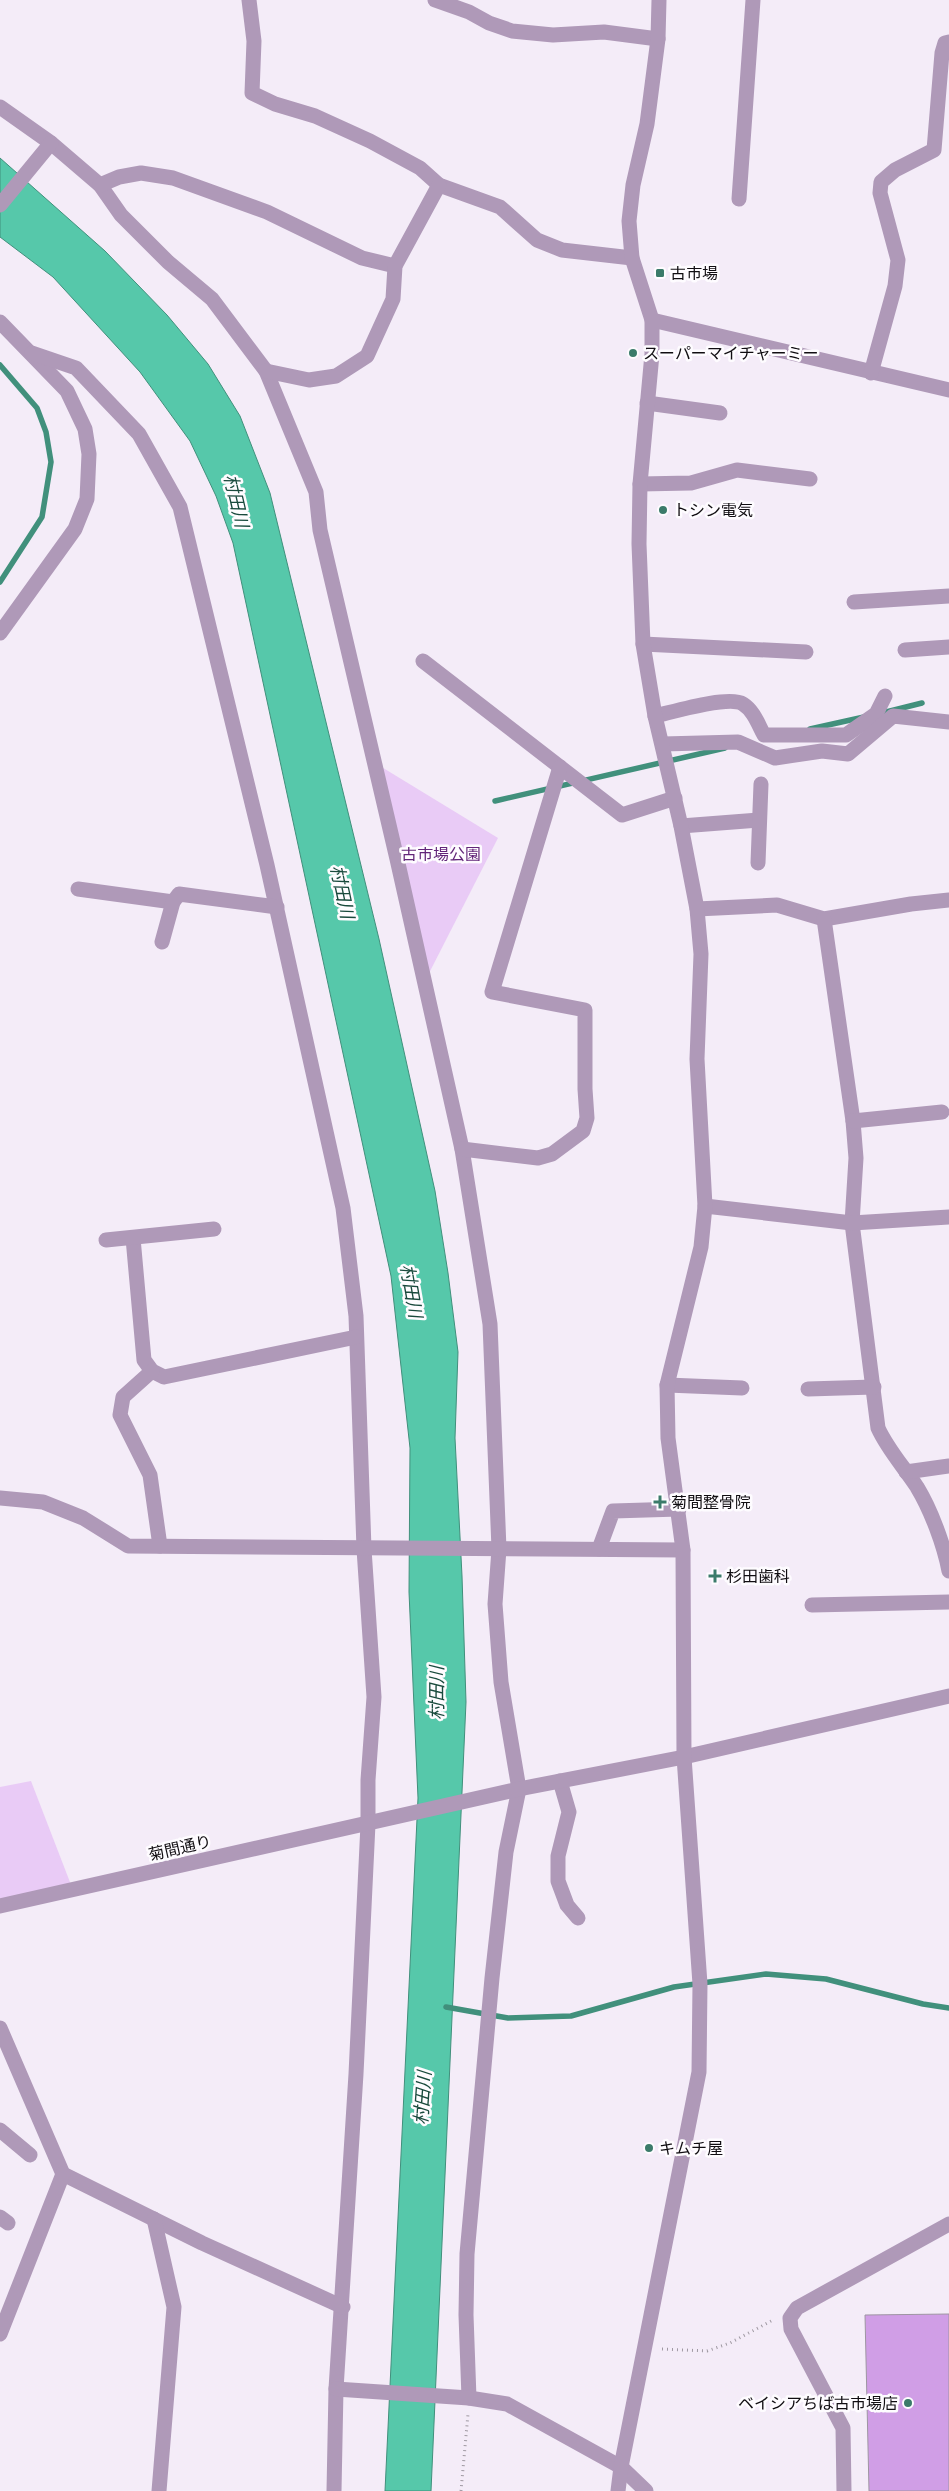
<svg xmlns="http://www.w3.org/2000/svg" width="949" height="2491" viewBox="0 0 949 2491" font-family="'Fira Sans','Noto Sans JP',sans-serif">
<defs>
<filter id="shadow"><feDropShadow dx="5.5" dy="3" stdDeviation="0" flood-color="#0004"/></filter>
</defs>
<rect width="100%" height="100%" fill="#f4ecf8"/>
<g fill="#e9cbf6">
<polygon points="375,763 498,838 425,981"/>
<polygon points="31,1781 73,1890 0,1906 0,1787"/>
</g>
<polygon fill="#56c8aa" stroke="#41907c" points="0,158 105,251 167,315 208,364 240,416 270,493 379,939 435,1191 448,1273 458,1352 455,1438 462,1576 466,1702 431,2491 385,2491 418,1798 409,1592 410,1448 391,1276 233,543 216,496 190,441 140,372 53,277 0,237"/>
<g fill="none" stroke-linecap="round" stroke-linejoin="round">
<g stroke="#41907c" stroke-width="5.5">
<polyline points="0,365 37,408 46,432 51,462 42,517 0,582"/>
<polyline points="878,714 922,703"/>
<polyline points="810,729 864,717"/>
<polyline points="495,801 725,748"/>
<polyline points="446,2007 508,2018 571,2016 674,1987 766,1974 826,1979 923,2004 949,2008"/>
</g>
</g>
<polygon fill="#d09ee6" stroke="#9e96a2" filter="url(#shadow)" points="949,2314 949,2491 869,2491 865,2315"/>
<g fill="none" stroke-linecap="round" stroke-linejoin="round">
<g stroke="#9f99a2" stroke-width="3" stroke-dasharray="1 4" stroke-linecap="butt">
<polyline points="662,2349 707,2351 730,2343 773,2320"/>
<polyline points="461,2491 468,2414"/>
</g>
<g stroke="#af99b8" stroke-width="15">
<polyline points="249,0 254,41 252,93 275,104 315,116 370,141 420,168 439,185 500,207 537,240 562,250 632,258"/>
<polyline points="435,0 469,12 489,23 512,31 553,35 604,32 658,39"/>
<polyline points="0,107 51,143 100,185 121,215 168,262 212,299 266,371 316,492 320,530 397,859 462,1149 490,1324 499,1549 495,1604 501,1682 519,1789 506,1852 492,1978 467,2254 466,2315 469,2398"/>
<polyline points="100,185 119,177 141,173 173,178 267,212 362,258 395,266"/>
<polyline points="739,199 753,0"/>
<polyline points="0,205 51,143"/>
<polyline points="652,320 949,390"/>
<polyline points="0,322 67,391 85,429 89,454 87,499 75,529 0,633"/>
<polyline points="32,353 76,368 139,434 180,507 267,865 343,1208 356,1316 364,1549 374,1697 368,1780 368,1824 356,2074 336,2389 334,2491"/>
<polyline points="266,371 309,380 336,376 367,356 393,299 395,266 439,185"/>
<polyline points="871,373 895,286 898,260 880,193 881,182 895,170 934,150 942,53 945,43 949,42"/>
<polyline points="647,403 720,413"/>
<polyline points="640,484 691,483 737,470 810,479"/>
<polyline points="854,602 949,596"/>
<polyline points="643,644 806,652"/>
<polyline points="905,650 949,647"/>
<polyline points="423,661 622,815 675,798"/>
<path d="M655 716C673 712 729 695 743 704 754 711 758 724 764 735H846L876 714 885 696"/>
<polyline points="663,744 738,742 775,758 822,751 848,754 893,716 949,722"/>
<polyline points="681,826 759,820"/>
<polyline points="758,863 761,784"/>
<polyline points="78,889 173,902"/>
<polyline points="697,909 777,905 824,919 911,904 949,900"/>
<path d="M824 919 853 1121 856 1158 852 1223 878 1428C888 1450 904 1467 917 1487 931 1510 944 1545 949 1571"/>
<polyline points="162,942 173,902 179,894 277,907"/>
<polyline points="853,1121 942,1112"/>
<polyline points="462,1149 538,1158 552,1154 583,1131 587,1118 585,1089 585,1010 492,992 560,767"/>
<polyline points="705,1206 852,1223 949,1217"/>
<polyline points="133,1238 144,1360 152,1371 164,1377 356,1337"/>
<polyline points="106,1240 214,1229"/>
<polyline points="152,1371 123,1397 120,1415 150,1475 160,1546"/>
<polyline points="667,1385 742,1388"/>
<polyline points="808,1389 874,1387"/>
<polyline points="906,1472 949,1466"/>
<polyline points="0,1498 43,1502 83,1518 128,1546 683,1550"/>
<polyline points="599,1549 613,1511 679,1509"/>
<polyline points="812,1605 949,1602"/>
<polyline points="560,1781 569,1812 558,1856 558,1881 567,1905 578,1918"/>
<polyline points="0,1906 519,1789 684,1757 949,1696"/>
<polyline points="0,2028 63,2174 202,2243 343,2307"/>
<polyline points="0,2130 30,2155"/>
<polyline points="0,2217 8,2223"/>
<polyline points="154,2219 174,2307 159,2491"/>
<polyline points="0,2334 63,2174"/>
<polyline points="336,2389 469,2398 507,2404 621,2467 646,2491"/>
<polyline points="618,2491 621,2467 699,2072 700,1984 684,1757 683,1550 668,1438 667,1385 701,1247 705,1206 697,1059 701,954 697,909 681,826 655,716 643,644 639,544 640,484 652,354 652,320 632,258 629,221 633,185 647,124 658,39 659,0"/>
<polyline points="844,2491 843,2428 791,2329 790,2318 797,2308 949,2224"/>
</g>
</g>
<g fill="#3b7b6a" stroke="#fefcff" stroke-width="2">
<rect x="655" y="268" width="10" height="10" rx="2.5"/>
<circle cx="633" cy="353" r="5"/>
<circle cx="663" cy="510" r="5"/>
<path d="M657.5 1494.5h5v5h5v5h-5v5h-5v-5h-5v-5h5z"/>
<path d="M712.5 1568.5h5v5h5v5h-5v5h-5v-5h-5v-5h5z"/>
<circle cx="649" cy="2148" r="5"/>
<circle cx="908" cy="2403" r="5"/>
</g>
<g text-anchor="middle" dominant-baseline="central" stroke-width="5" stroke-linejoin="round" paint-order="stroke">
<g font-size="16" fill="#100d11" stroke="#fefcff" text-anchor="start">
<text x="670" y="273">古市場</text>
<text x="643" y="353">スーパーマイチャーミー</text>
<text x="673" y="510">トシン電気</text>
<text x="671" y="1502">菊間整骨院</text>
<text x="726" y="1576">杉田歯科</text>
<text x="659" y="2148">キムチ屋</text>
<text x="898" y="2403" text-anchor="end">ベイシアちば古市場店</text>
</g>
<g font-size="16" fill="#622579" stroke="#fefcff">
<text x="441" y="854">古市場公園</text>
</g>
<g font-size="16" fill="#100d11" stroke="#fefcff">
<text transform="translate(180 1848) rotate(-13)">菊間通り</text>
</g>
<g font-size="18" font-style="italic" fill="#194a3d" stroke="#fefcff">
<text transform="translate(236 501) rotate(77)">村田川</text>
<text transform="translate(342 892) rotate(78)">村田川</text>
<text transform="translate(411 1291) rotate(80)">村田川</text>
<text transform="translate(437 1693) rotate(-90)">村田川</text>
<text transform="translate(423 2098) rotate(-86)">村田川</text>
</g>
</g>
</svg>
